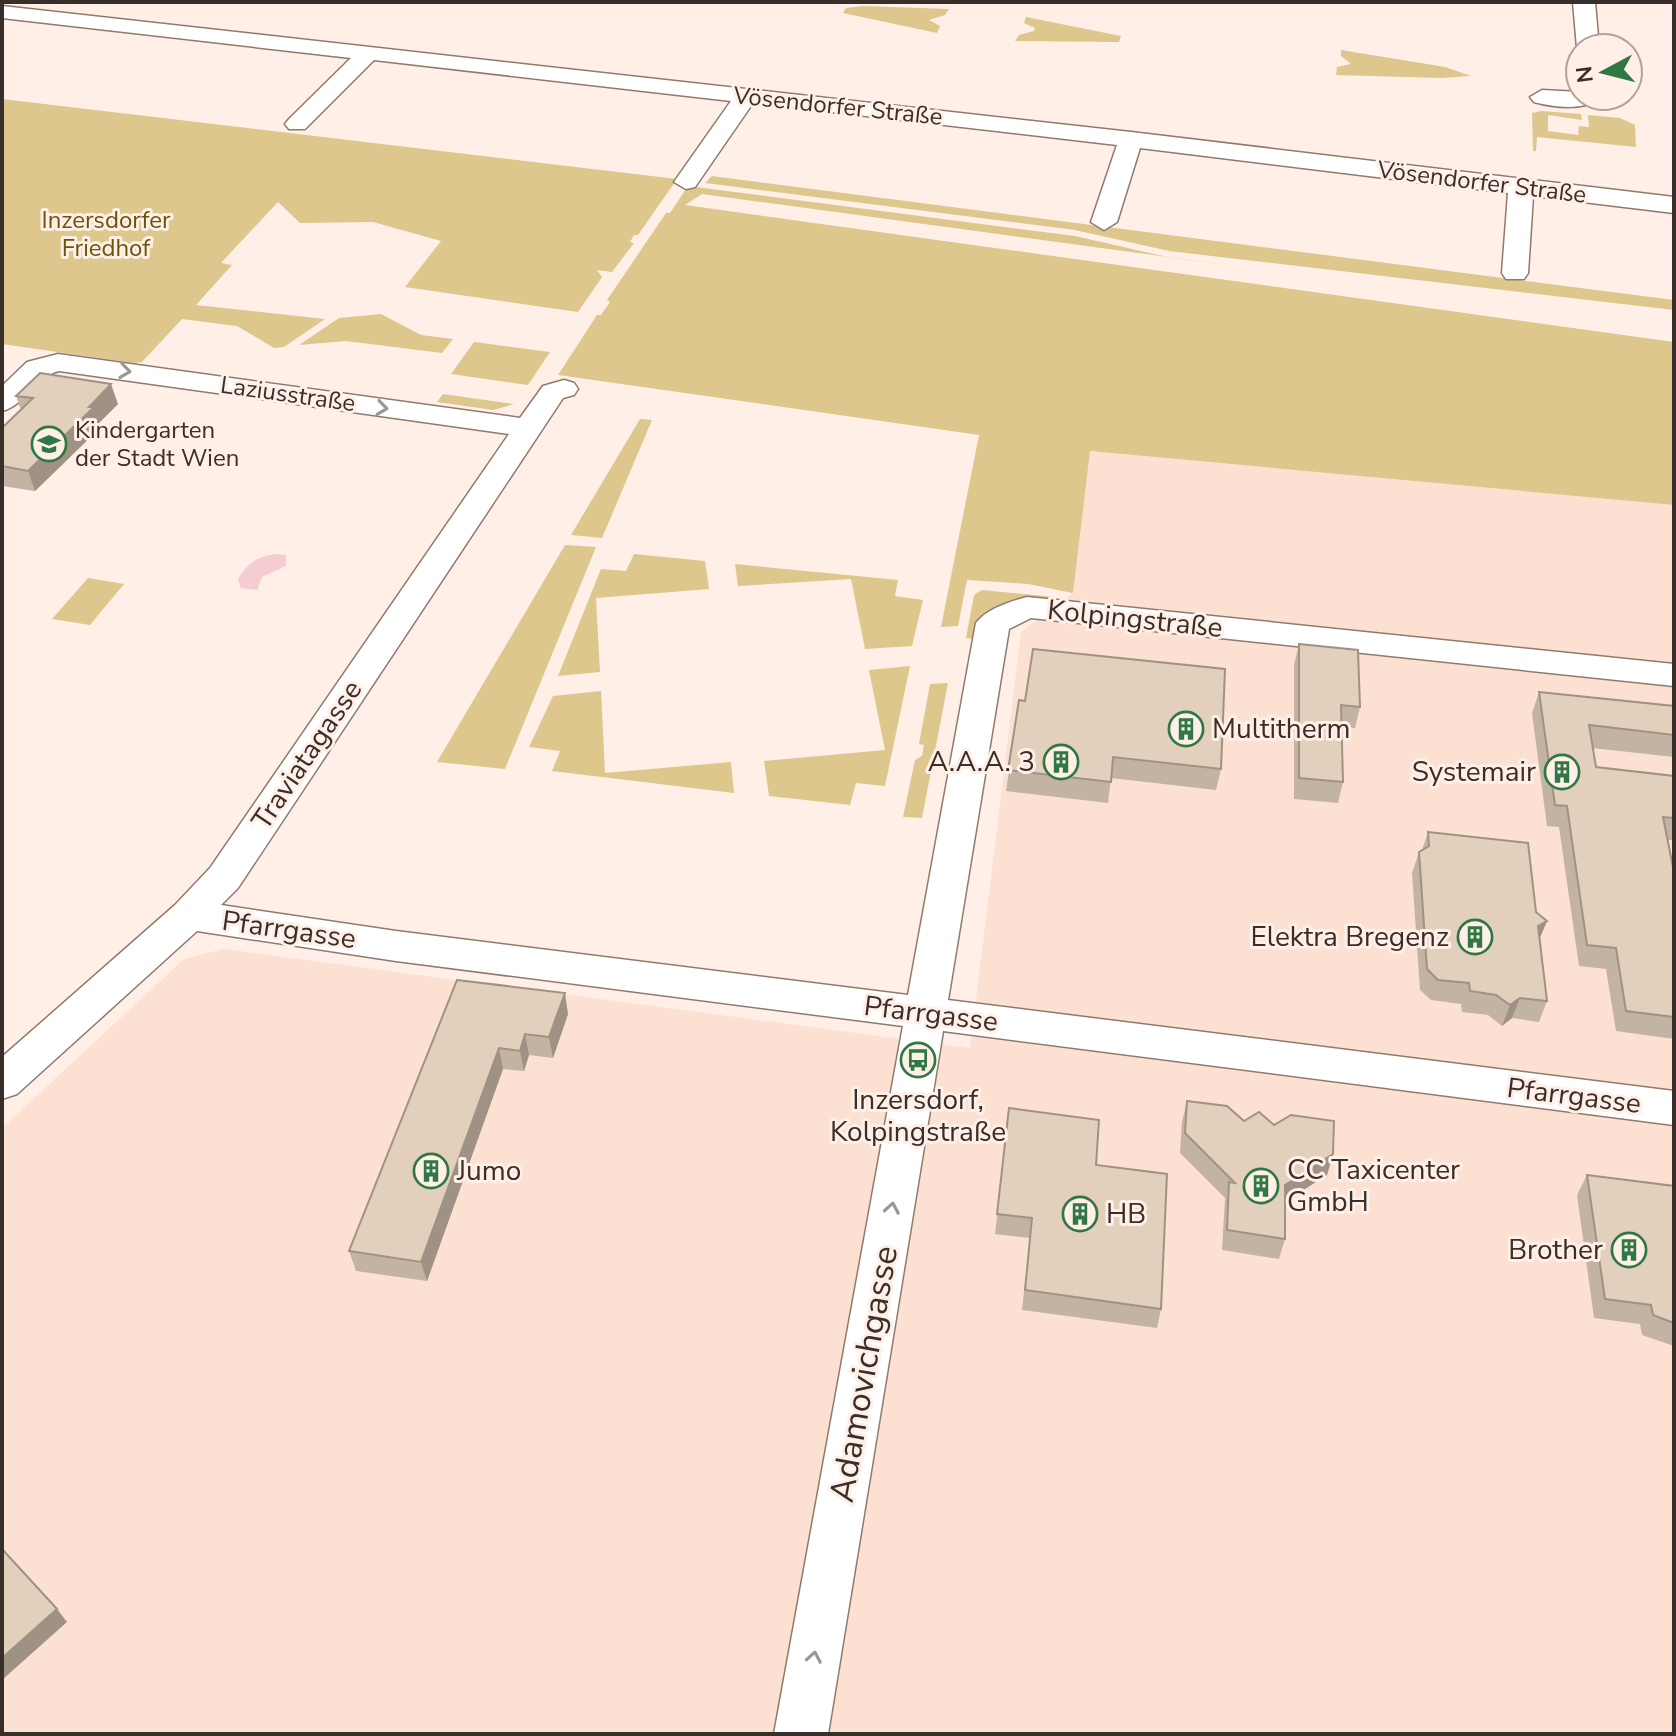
<svg xmlns="http://www.w3.org/2000/svg" width="1676" height="1736" viewBox="0 0 1676 1736" font-family="'Nunito Sans',sans-serif">
<rect width="100%" height="100%" fill="#ffefe7"/>
<polygon fill="#fce1d3" points="1089,451 1674,505 1674,1734 2,1734 2,1128 184,959 224,949 970,1048 1021,632 1073,593"/>
<g fill="#ddc78d">
<polygon points="863,6 949,9 945,15 929,20 940,26 937,33 843,13 846,8"/>
<polygon points="1026,17 1121,36 1119,42 1015,41 1019,35 1034,31 1035,28 1024,23"/>
<polygon points="1341,50 1445,67 1471,76 1441,78 1336,75 1337,67 1351,64 1341,56"/>
<polygon points="2,99 677,179 638,235 634,235 630,242 634,243 612,272 597,270 602,277 578,312 405,287 441,241 373,222 300,223 278,202 221,263 232,265 196,305 325,319 284,347 274,348 237,326 182,319 142,362 134,363 2,344"/>
<polygon points="1541,111 1581,114 1582,120 1548,115 1548,131 1578,135 1579,126 1589,127 1588,115 1620,118 1635,125 1636,147 1537,137 1536,151 1533,151 1532,113"/>
<polygon points="712,176 1674,300 1674,310 1169,251 1075,230 705,183"/>
<polygon points="688,186 1075,236 1163,256 1257,269 702,194 685,205 1674,342 1674,505 1090,451 1073,593 1028,584 967,580 958,626 941,627 979,435 558,375 597,315 601,315 610,302 607,300 666,213 670,213"/>
<polygon points="381,314 421,335 453,339 442,353 346,341 299,345 339,318"/>
<polygon points="474,342 550,352 528,385 451,374"/>
<polygon points="443,394 514,404 493,410 437,402"/>
<polygon points="640,419 652,420 602,538 571,535"/>
<polygon points="565,545 596,547 505,769 437,762"/>
<polygon points="634,554 705,561 709,589 596,598 600,672 558,676 601,569 626,571"/>
<polygon points="735,564 898,580 895,596 923,600 912,646 865,649 851,579 738,586"/>
<polygon points="88,578 124,584 90,625 52,619"/>
<polygon points="982,590 1054,597 1054,601 974,639 966,638 974,595"/>
<polygon points="910,666 885,786 856,783 850,805 769,796 764,761 885,750 869,670"/>
<polygon points="948,683 922,818 903,817 915,760 922,756 924,745 919,744 930,684"/>
<polygon points="601,691 605,773 731,762 734,793 552,771 560,751 529,747 553,696"/>
</g>
<path fill="#f5ccd1" d="M278 554 286 555V566L262 577 257 590 241 588 238 580C246 563 260 555 278 554Z"/>
<g fill="none" stroke-linecap="round" stroke-linejoin="round">
<g stroke="#907a6d" stroke-width="3">
<g id="minor">
<polygon points="1573,2 1595,2 1599,48 1580,48 1580,52 1577,48"/>
<polygon points="2,6 1131,132 1674,197 1674,213 1533,196 1528,273 1524,279 1506,279 1502,273 1508,193 1140,148 1117,222 1104,230 1091,222 1117,145 753,103 695,187 686,189 674,182 731,101 374,60 305,129 289,129 285,124 289,119 351,58 2,18"/>
<path d="M1542 90 1580 92V96H1602C1588 112 1552 107 1534 102L1530 97Z"/>
<path d="M58 354 520 418 543 386 564 380 574 383 578 389 574 395 563 398 238 888 221 905 396 931 908 995 976 623C986 609 1011 601 1027 597L1674 664V686L1031 618 1009 629 948 1000 1674 1091V1125L943 1031 828 1734H774L903 1026 396 961 197 931 17 1094 2 1099V1057L175 905 210 868 509 434 59 371C35 377 26 405 2 411V386L27 362Z"/>
</g>
</g>
<use href="#minor" fill="#fff" fill-rule="evenodd"/>
</g>
<g fill="#c3b3a2">
<polygon points="16,396 118,404 99,423 101,427 35,491 2,486 2,428 21,410"/>
<polygon points="1299,644 1360,707 1355,728 1342,727 1343,782 1338,803 1294,799 1294,665"/>
<polygon points="1539,692 1674,706 1674,757 1592,748 1596,767 1674,776 1674,840 1668,840 1674,872 1674,1039 1616,1031 1606,969 1579,966 1559,827 1547,826 1532,713"/>
<polygon points="1019,700 1221,769 1216,790 1111,778 1108,803 1006,791"/>
<polygon points="1428,832 1536,912 1547,921 1540,938 1547,1001 1539,1022 1512,1018 1502,1026 1488,1015 1462,1012 1461,1004 1431,1000 1420,990 1412,873 1419,852 1422,850"/>
<polygon points="457,980 568,1014 553,1058 529,1055 524,1071 503,1069 427,1281 356,1271 349,1251"/>
<polygon points="1187,1101 1244,1121 1274,1125 1333,1154 1327,1175 1285,1201 1285,1239 1279,1259 1222,1250 1225,1198 1180,1153 1182,1122"/>
<polygon points="1009,1108 1096,1165 1161,1309 1157,1328 1022,1310 1030,1238 995,1234"/>
<polygon points="1587,1175 1674,1186 1674,1346 1642,1335 1640,1324 1594,1318 1577,1195"/>
</g>
<g fill="#9f9284">
<polygon points="111,384 118,404 99,423 101,427 35,491 28,471"/>
<polygon points="1547,921 1538,942 1538,926"/>
<polygon points="565,993 568,1014 553,1058 549,1037"/>
<polygon points="1520,998 1512,1018 1502,1026 1510,1005"/>
<polygon points="525,1034 529,1055 524,1071 520,1051"/>
<polygon points="499,1048 503,1069 427,1281 421,1262"/>
<polygon points="1333,1154 1327,1175 1280,1205 1285,1185"/>
<polygon points="57,1609 67,1622 2,1680 2,1658"/>
</g>
<g fill="#e3d0bc" stroke="#9f9284" stroke-width="2">
<polygon points="40,373 111,384 89,407 94,407 28,471 2,466 2,428 33,398 16,396"/>
<polygon points="1299,644 1358,650 1360,707 1341,705 1343,782 1299,778"/>
<polygon points="1033,649 1225,669 1221,769 1113,757 1111,782 1008,770 1019,700 1025,701"/>
<polygon points="1539,692 1674,706 1674,735 1589,725 1596,767 1674,776 1674,818 1663,817 1674,872 1674,1017 1626,1011 1616,948 1587,945 1567,806 1555,805"/>
<polygon points="1428,832 1528,843 1536,912 1547,921 1538,926 1547,1001 1520,998 1510,1005 1496,995 1470,991 1469,983 1438,980 1427,969 1419,852 1429,846"/>
<polygon points="457,980 565,993 549,1037 525,1034 520,1051 499,1048 421,1262 349,1251"/>
<polygon points="1187,1101 1227,1106 1244,1121 1259,1112 1274,1125 1291,1115 1334,1121 1333,1154 1285,1185 1285,1239 1227,1230 1229,1182 1235,1183 1185,1133"/>
<polygon points="1009,1108 1099,1120 1096,1165 1167,1174 1161,1309 1025,1290 1032,1218 997,1214"/>
<polygon points="1587,1175 1674,1186 1674,1323 1653,1315 1651,1305 1605,1299"/>
<polygon points="2,1549 57,1609 2,1658"/>
</g>
<defs><path id="oneway-chevron" d="M-2-3.5L2.5 0L-2 3.5" fill="none" stroke-width="1.6" stroke-linecap="round" stroke-linejoin="round" transform="scale(2)"/></defs>
<g stroke="#9c9794">
<use href="#oneway-chevron" transform="translate(125 371) rotate(8)"/>
<use href="#oneway-chevron" transform="translate(382 408) rotate(8)"/>
<use href="#oneway-chevron" transform="translate(892 1208) rotate(-80)"/>
<use href="#oneway-chevron" transform="translate(814 1657) rotate(-80)"/>
</g>
<defs>
<g id="school-ring" transform="scale(1.8)"><circle r="9.5" fill="#ffefe7" stroke="#2f7744" stroke-width="1.5"/><path d="M0-5L7-2L0 1L-7-2ZM-4 1L0 2.5L4 1V4Q0 6-4 4Z" fill="#2f7744"/></g>
<g id="building-ring" transform="scale(1.8)"><circle r="9.5" fill="#ffefe7" stroke="#2f7744" stroke-width="1.5"/><path d="M-4-6H4V6H1V3H-1V6H-4ZM-2.5-4.3h1.7v1.8h-1.7ZM.8-4.3h1.7v1.8H.8ZM-2.5-1h1.7V.8h-1.7ZM.8-1h1.7V.8H.8Z" fill="#2f7744"/></g>
<g id="bus-ring" transform="scale(1.8)"><circle r="9.5" fill="#ffefe7" stroke="#2f7744" stroke-width="1.5"/><path d="M-5-6H5V4H4V6H2V4H-2V6H-4V4H-5ZM-3.5-4V0h7V-4ZM-3.5 1.2v1.5H-2V1.2ZM2 1.2v1.5H3.5V1.2Z" fill="#2f7744"/></g>
</defs>
<g fill-rule="evenodd">
<use href="#school-ring" x="49" y="444"/>
<use href="#building-ring" x="1186" y="729"/>
<use href="#building-ring" x="1061" y="762"/>
<use href="#building-ring" x="1562" y="772"/>
<use href="#building-ring" x="1475" y="937"/>
<use href="#bus-ring" x="918" y="1060"/>
<use href="#building-ring" x="431" y="1171"/>
<use href="#building-ring" x="1261" y="1186"/>
<use href="#building-ring" x="1080" y="1214"/>
<use href="#building-ring" x="1629" y="1250"/>
</g>
<g text-anchor="middle" dominant-baseline="central" stroke-width="6" stroke-linejoin="round" paint-order="stroke">
<g font-size="24" fill="#392f2a" stroke="#ffefe7">
<text transform="translate(838 106) rotate(6)">Vösendorfer Straße</text>
<text transform="translate(1482 182) rotate(7)">Vösendorfer Straße</text>
<text transform="translate(288 394) rotate(8)">Laziusstraße</text>
</g>
<g font-size="24" fill="#6a540b" stroke="#ffefe7">
<text x="106" y="220">Inzersdorfer<tspan x="106" dy="28">Friedhof</tspan></text>
</g>
<g font-size="24" fill="#392f2a" stroke="#ffefe7" text-anchor="start">
<text x="75" y="430">Kindergarten<tspan x="75" dy="28">der Stadt Wien</tspan></text>
</g>
<g font-size="28" fill="#392f2a" stroke="#ffefe7">
<text transform="translate(1135 619) rotate(6)">Kolpingstraße</text>
<text transform="translate(307 755) rotate(-56)">Traviatagasse</text>
<text transform="translate(289 930) rotate(8)">Pfarrgasse</text>
<text transform="translate(931 1014) rotate(7)">Pfarrgasse</text>
<text transform="translate(1574 1096) rotate(7)">Pfarrgasse</text>
</g>
<g font-size="28" fill="#392f2a" stroke="#ffefe7" text-anchor="start">
<text x="1212" y="729">Multitherm</text>
<text x="1035" y="762" text-anchor="end">A.A.A. 3</text>
<text x="1536" y="772" text-anchor="end">Systemair</text>
<text x="1449" y="937" text-anchor="end">Elektra Bregenz</text>
<text x="918" y="1100" text-anchor="middle">Inzersdorf,<tspan x="918" dy="32">Kolpingstraße</tspan></text>
<text x="1287" y="1170">CC Taxicenter<tspan x="1287" dy="32">GmbH</tspan></text>
<text x="457" y="1171">Jumo</text>
<text x="1106" y="1214">HB</text>
<text x="1603" y="1250" text-anchor="end">Brother</text>
</g>
<g font-size="34" fill="#392f2a" stroke="#ffefe7">
<text transform="translate(864 1374) rotate(-80)">Adamovichgasse</text>
</g>
</g>
<rect width="1676" height="1736" fill="none" stroke="#392f2a" stroke-width="8"/>
<g transform="translate(1604 72) rotate(263)"><circle r="38" fill="#ffefe7" stroke="#b0a29b" stroke-width="2"/>
<path d="M0-6L14 30L0 20L-14 30Z" fill="#2f7744"/>
<text y="-12" font-size="22" font-weight="bold" text-anchor="middle" fill="#392f2a">N</text>
</g>
</svg>
